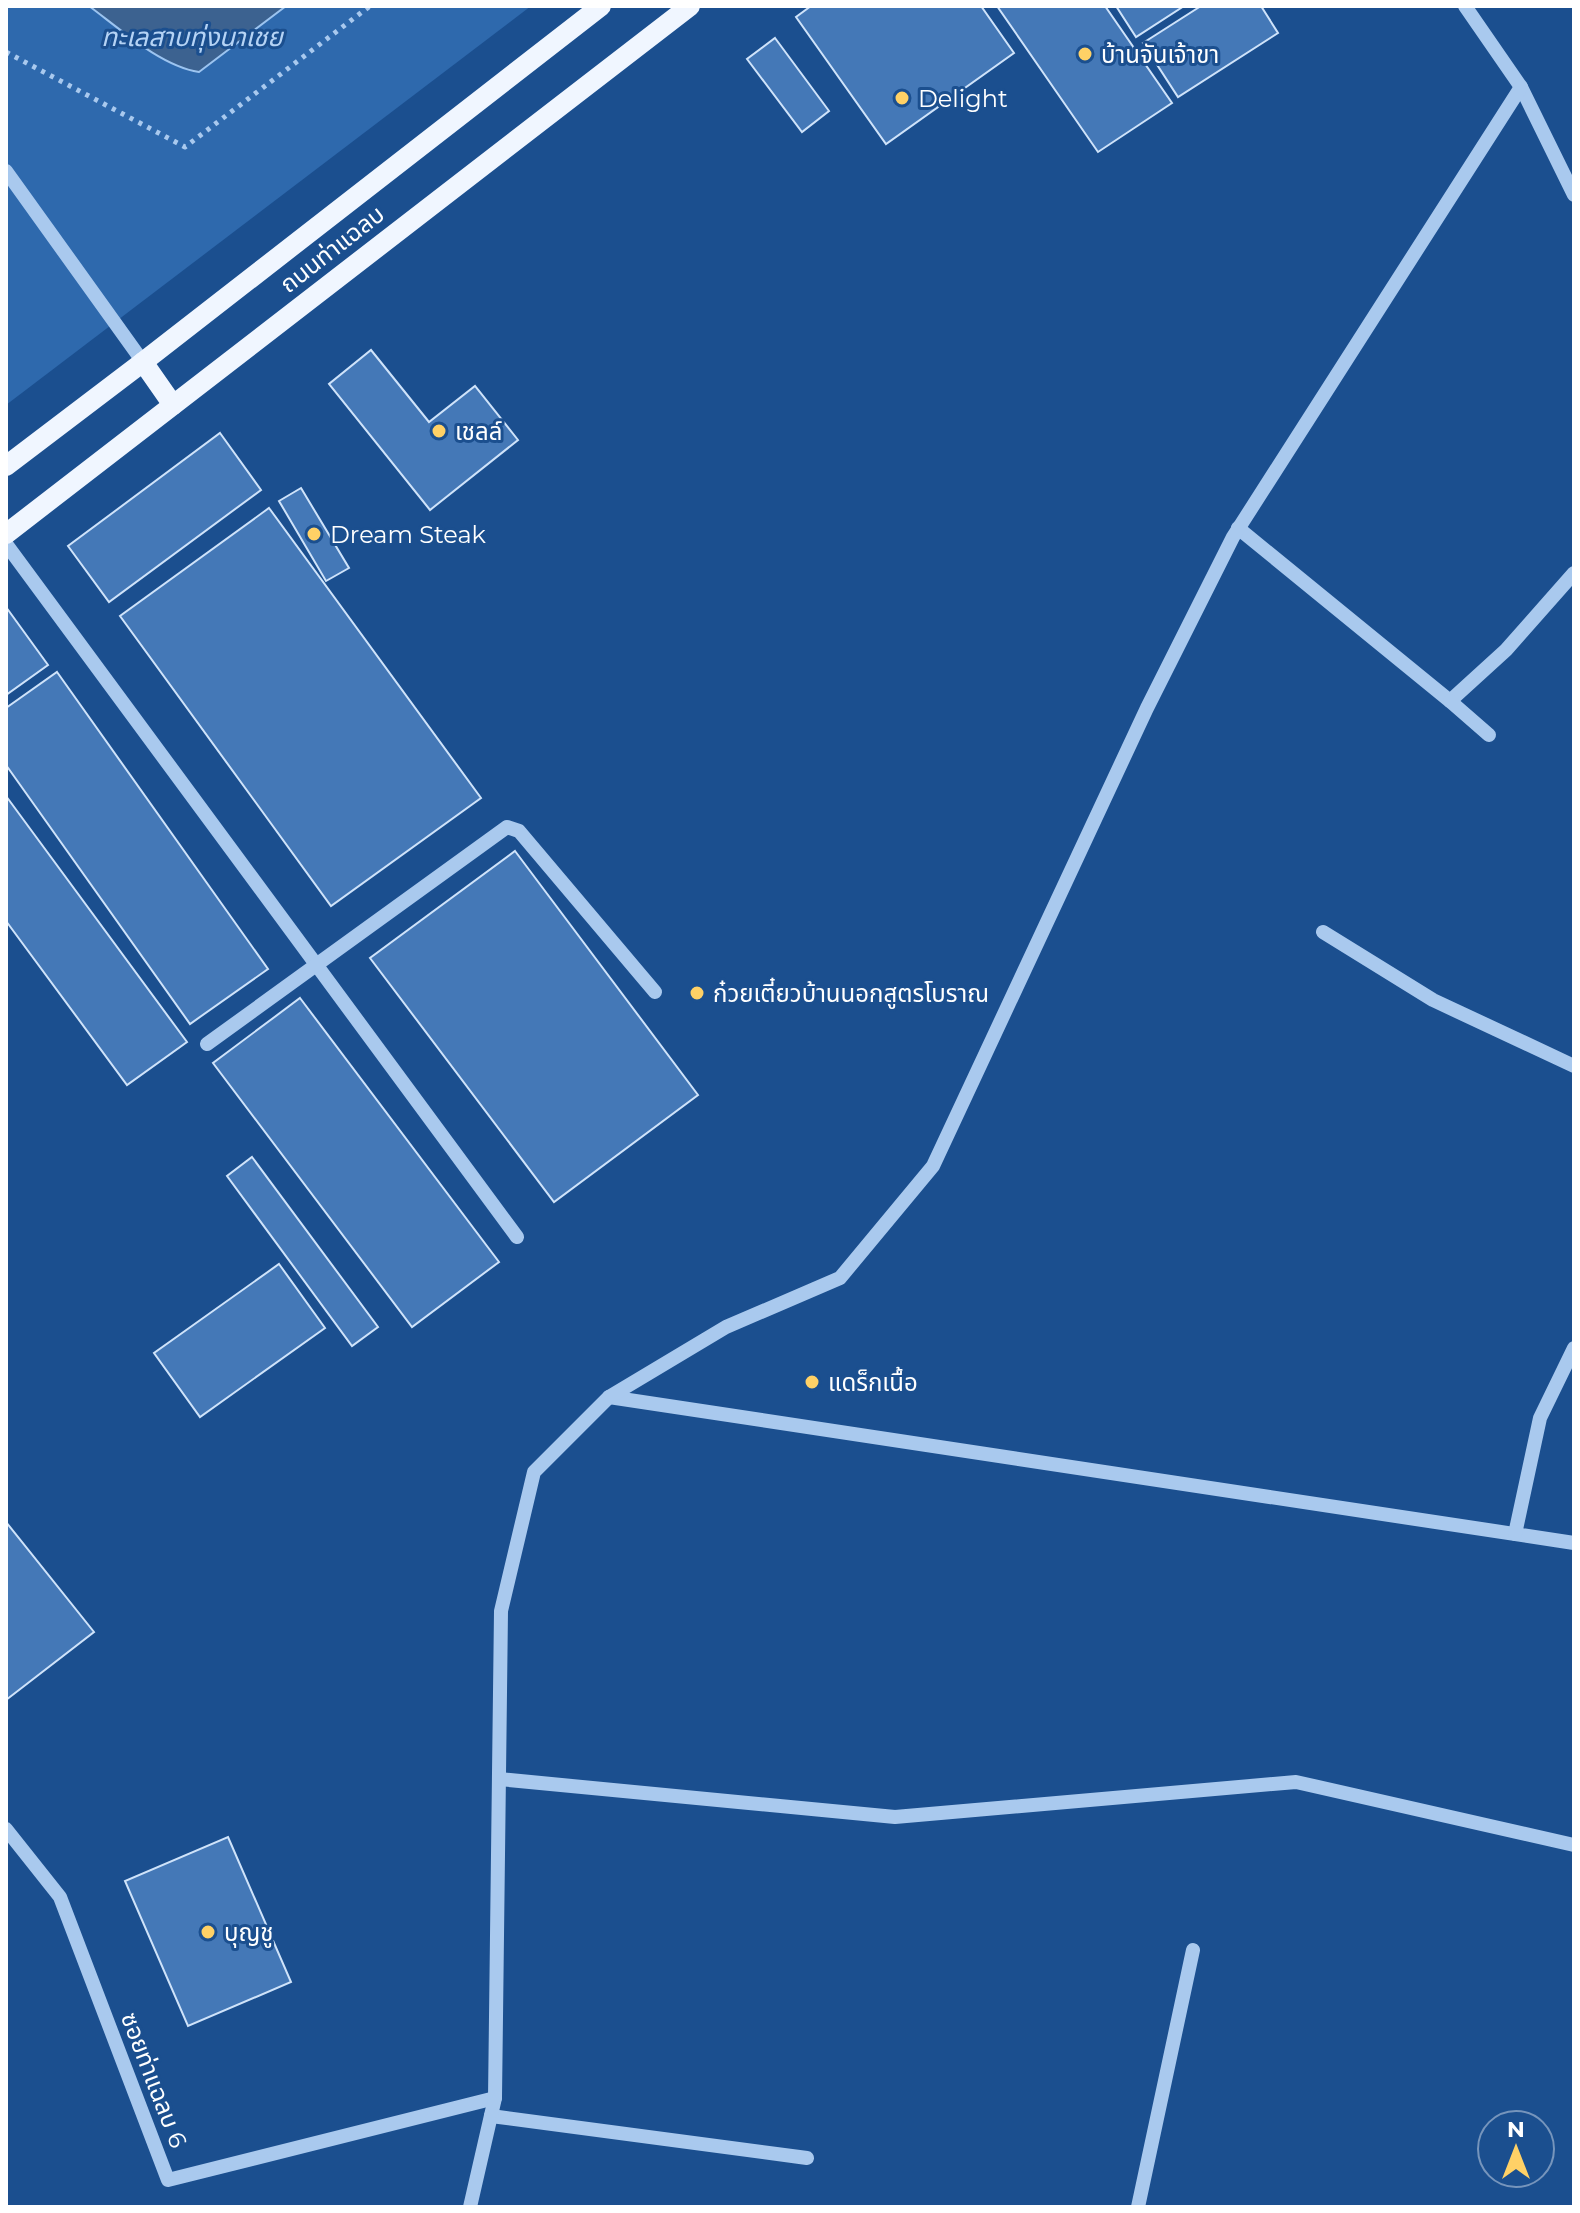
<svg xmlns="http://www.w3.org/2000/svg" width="1580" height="2213" viewBox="0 0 1580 2213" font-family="Montserrat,'Noto Sans Thai',sans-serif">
<rect width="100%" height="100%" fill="#1b4f8f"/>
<polygon fill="#2e69ad" points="6,6 531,6 6,405"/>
<path fill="#3c6290" stroke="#9cc4f0" stroke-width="2" d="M89 6H286L199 72C161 66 120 29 89 6Z"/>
<g fill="#4478b7" stroke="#cfe3fa" stroke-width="2">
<polygon points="811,6 981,6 1014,53 886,144 796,17"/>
<polygon points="997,6 1105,6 1172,103 1098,152"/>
<polygon points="1116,6 1184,6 1136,37"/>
<polygon points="1201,6 1261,6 1278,33 1178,97 1143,43"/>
<polygon points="775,38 829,111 802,132 747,59"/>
<polygon points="371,350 429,422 475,386 518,440 430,510 329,384"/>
<polygon points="220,433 261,490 109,602 68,546"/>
<polygon points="301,488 349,568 326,581 279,501"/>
<polygon points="269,508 481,798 331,906 120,616"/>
<polygon points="6,607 48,665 6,695"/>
<polygon points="57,672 268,969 190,1024 6,765 6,708"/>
<polygon points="6,796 187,1042 127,1085 6,921"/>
<polygon points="515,851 698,1095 554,1202 370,958"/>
<polygon points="300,998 499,1262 412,1327 213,1063"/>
<polygon points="252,1157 378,1327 352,1346 227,1176"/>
<polygon points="279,1264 325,1328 200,1417 154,1353"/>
<polygon points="6,1522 94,1632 6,1700"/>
<polygon points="228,1837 291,1982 188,2026 125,1881"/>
</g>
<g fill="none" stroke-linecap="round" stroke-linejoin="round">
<polyline stroke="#a9c9ee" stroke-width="5" stroke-dasharray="4 6" stroke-linecap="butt" points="6,52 185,147 370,6"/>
<g stroke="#a9c9ee" stroke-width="14">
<polyline points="1465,6 1521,87 1574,195"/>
<polyline points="6,171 143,362"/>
<polyline points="1238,528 1450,701 1506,650 1574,573"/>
<polyline points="6,544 517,1237"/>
<polyline points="1450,701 1489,735"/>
<polyline points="1323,932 1433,1000 1574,1066"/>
<polyline points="207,1044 507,827 519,831 655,992"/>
<polyline points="609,1397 1574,1543"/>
<polyline points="1515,1534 1540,1418 1574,1348"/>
<polyline points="499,1779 895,1817 1296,1782 1574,1845"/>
<polyline points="6,1829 60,1897 168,2180 495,2098"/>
<polyline points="491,2116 807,2158"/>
<polyline points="470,2207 495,2098 501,1611 534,1472 609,1397 726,1327 840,1278 933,1166 1147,708 1233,537 1521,87"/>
<polyline points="1138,2207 1193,1950"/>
</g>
<g stroke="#f0f6ff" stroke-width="20">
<polyline points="143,362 173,405"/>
<polyline points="6,466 143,362 601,6"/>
<polyline points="6,534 690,6"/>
</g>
</g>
<g fill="#ffd166" stroke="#1b4f8f" stroke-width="3">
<circle cx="1085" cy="54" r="8"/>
<circle cx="902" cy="98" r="8"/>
<circle cx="439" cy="431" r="8"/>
<circle cx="314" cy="534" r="8"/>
<circle cx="697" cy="993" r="8"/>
<circle cx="812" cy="1382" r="8"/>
<circle cx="208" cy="1932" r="8"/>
</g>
<g text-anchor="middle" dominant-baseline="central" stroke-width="6" stroke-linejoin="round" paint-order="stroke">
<g font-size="24" fill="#fff" stroke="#1b4f8f" text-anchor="start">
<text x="1101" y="54">บ้านจันเจ้าขา</text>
<text x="918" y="98">Delight</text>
<text x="455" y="431">เชลล์</text>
<text x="330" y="534">Dream Steak</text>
<text x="713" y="993">ก๋วยเตี๋ยวบ้านนอกสูตรโบราณ</text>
<text x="828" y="1382">แดร็กเนื้อ</text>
<text x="224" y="1932">บุญชู</text>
</g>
<g font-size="24" fill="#fff" stroke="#1b4f8f">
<text transform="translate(332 249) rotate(-38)">ถนนท่าแฉลบ</text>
<text transform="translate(154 2080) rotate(69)">ซอยท่าแฉลบ 6</text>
</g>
<g font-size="26" font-style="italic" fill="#b5d3f5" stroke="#1b4f8f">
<text x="192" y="37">ทะเลสาบทุ่งนาเชย</text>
</g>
</g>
<rect width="1580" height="2213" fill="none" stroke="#ffffff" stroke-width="16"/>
<g transform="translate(1516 2149)"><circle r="38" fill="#1b4f8f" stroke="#7695bc" stroke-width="2"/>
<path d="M0-6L14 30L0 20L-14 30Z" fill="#ffd166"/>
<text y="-12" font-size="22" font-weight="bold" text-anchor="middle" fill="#ffffff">N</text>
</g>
</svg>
